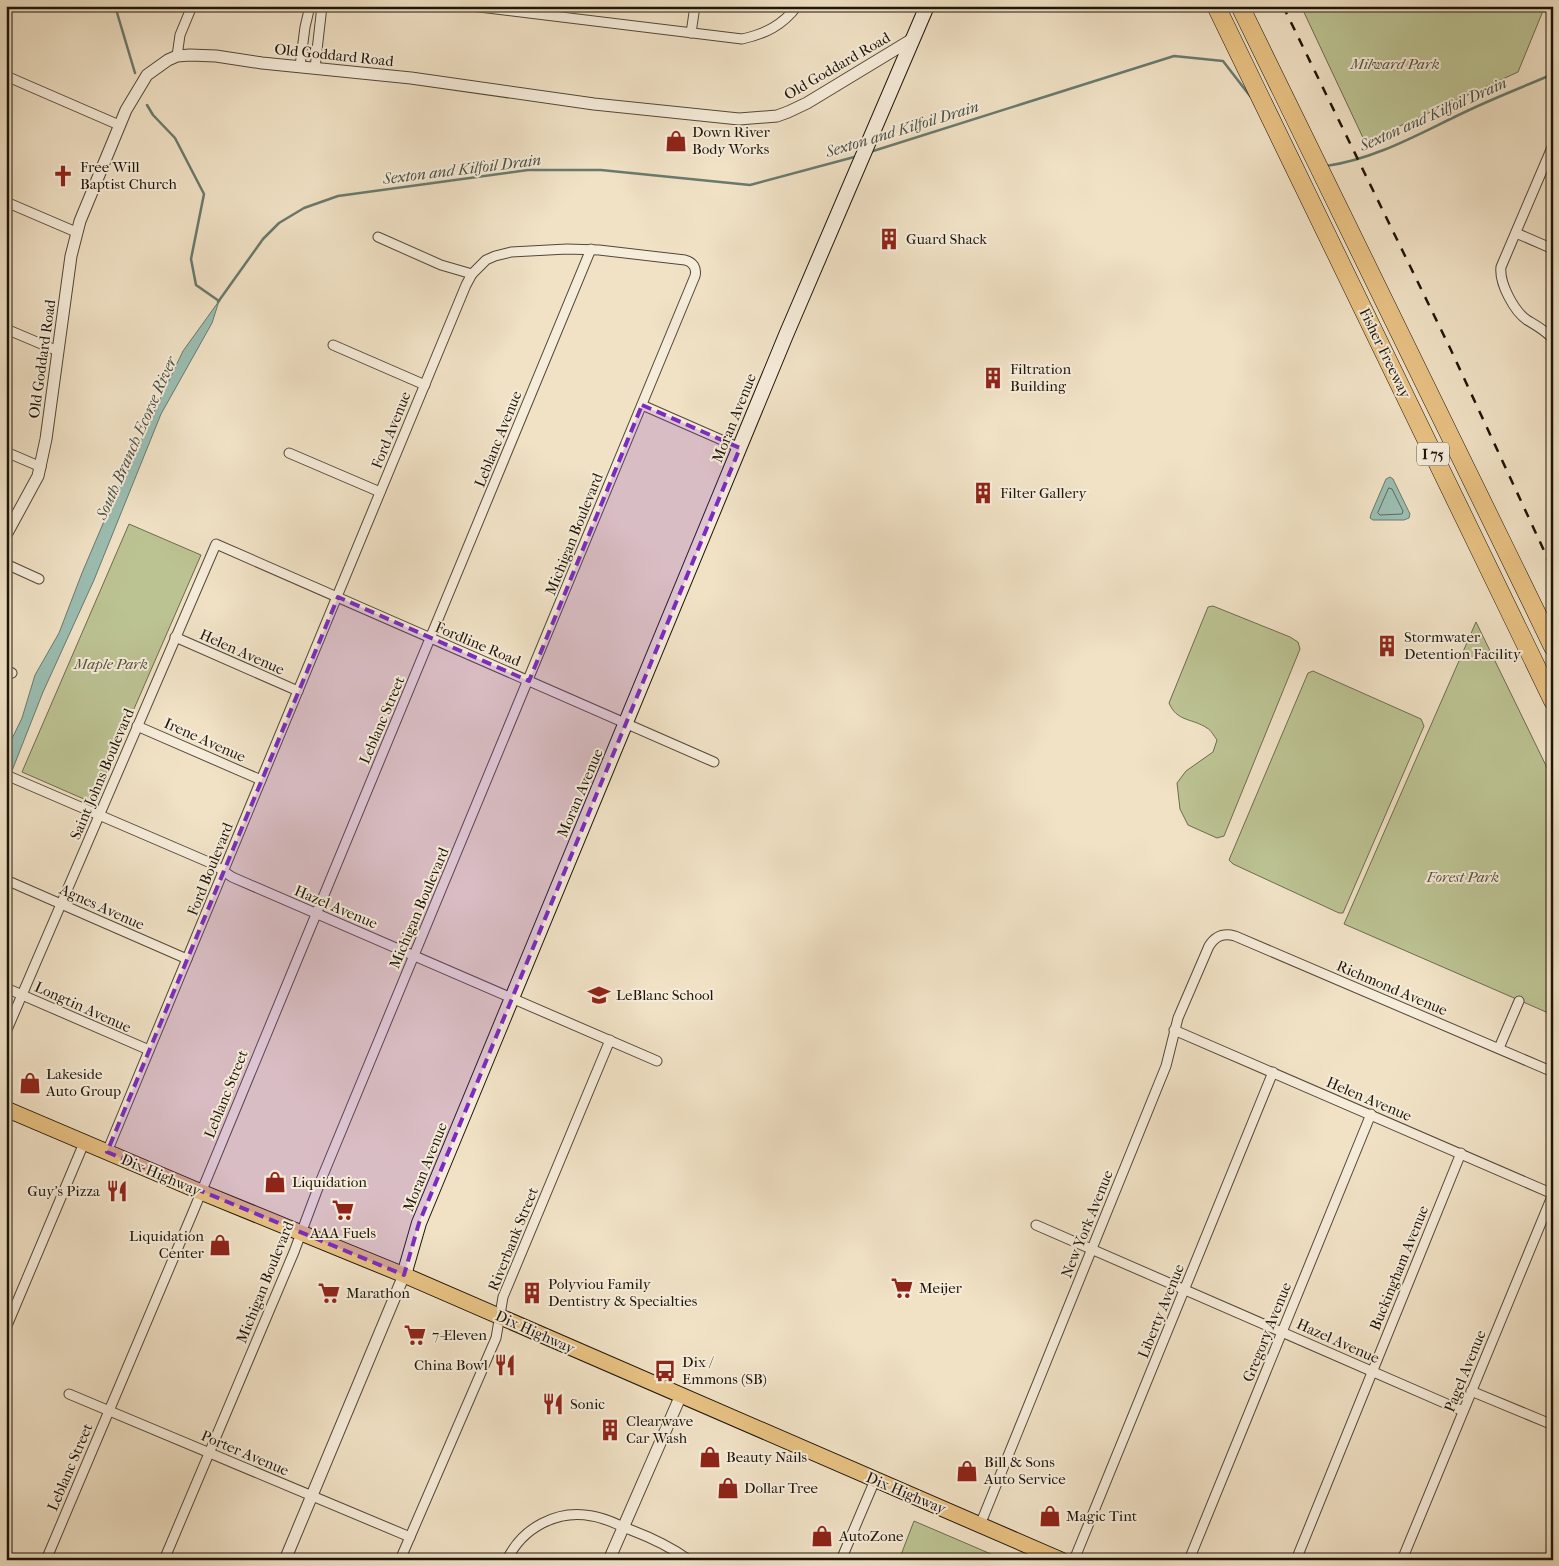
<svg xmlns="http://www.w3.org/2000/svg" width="1559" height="1566" viewBox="0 0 1559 1566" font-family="'IM FELL French Canon',serif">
<rect width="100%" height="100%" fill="#f1e2c6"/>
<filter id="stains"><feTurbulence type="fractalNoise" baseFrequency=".004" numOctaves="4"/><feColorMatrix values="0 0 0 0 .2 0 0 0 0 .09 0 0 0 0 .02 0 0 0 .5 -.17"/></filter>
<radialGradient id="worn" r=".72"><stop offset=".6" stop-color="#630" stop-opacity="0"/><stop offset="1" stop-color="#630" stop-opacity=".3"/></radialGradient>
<g fill="#bcc393" stroke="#6c6c4e">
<polygon points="1301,6 1545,6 1518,72 1365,142"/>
<polygon points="129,524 201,555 93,803 22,772"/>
<path d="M1213 606 1290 637 1298 642 1300 649 1224 836 1217 838 1188 825 1180 809 1177 783 1186 771 1213 752 1217 740C1214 736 1211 730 1207 728 1192 718 1177 722 1169 703L1208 607Z"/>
<polygon points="1476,622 1553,780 1553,1015 1344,924"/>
<polygon points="1313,671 1421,719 1424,726 1343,913 1339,913 1233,864 1229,860 1308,673"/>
<polygon points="914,1521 1005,1560 899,1560"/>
</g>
<g fill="#9bbeb2" stroke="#697a6e">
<polygon points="219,301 212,323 161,414 94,580 43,692 6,786 6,751 22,718 35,675 59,633 82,573 125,472 183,351"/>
<polygon points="1390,477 1393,479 1410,514 1409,518 1404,520 1373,520 1370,518 1371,514 1386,479"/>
</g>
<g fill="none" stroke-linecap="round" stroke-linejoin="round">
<polygon stroke="#5c6a5d" stroke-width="1" points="1389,488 1392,489 1403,511 1402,514 1380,515 1378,513"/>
<g stroke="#697a6e" stroke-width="2.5">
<polyline points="115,6 135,73"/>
<polyline points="147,105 153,115 175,138 204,194 191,259 196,285 219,301"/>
<polyline points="870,152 1174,56 1223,61 1250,96"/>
<path d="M1326 166C1376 159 1420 133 1465 112 1494 98 1523 87 1553 74"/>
<polyline points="218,302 263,239 279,223 304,208 338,196 528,170 601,170 750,185 858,156"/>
</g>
<g stroke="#524838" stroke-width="11">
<g id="minor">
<path d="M471 6 742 39C765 34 783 25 797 6"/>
<polyline points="691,33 695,6"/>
<polyline points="177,56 180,35 192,6"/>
<polyline points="300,66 305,27 310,6"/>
<polyline points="315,68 322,6"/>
<polyline points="6,76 119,125"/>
<path d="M1553 145 1501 267C1499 283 1514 311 1527 320 1537 326 1545 330 1553 339"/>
<polyline points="6,202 76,232"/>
<polyline points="1516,233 1553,249"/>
<polyline points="378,237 441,265 472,274"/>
<polyline points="6,329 58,351"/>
<polyline points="333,345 425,385"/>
<polyline points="642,405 740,448"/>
<polyline points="6,452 41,467"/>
<polyline points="289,453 380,492"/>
<polyline points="6,564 39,579"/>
<polyline points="175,637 298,691"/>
<polyline points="6,670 12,673"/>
<polyline points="137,726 261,780"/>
<polyline points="6,775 213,864 232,877 657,1061"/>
<polyline points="6,880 187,959"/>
<polyline points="6,988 149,1050"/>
<polyline points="1174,1030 1553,1194"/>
<polyline points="6,1032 216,544 714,762"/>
<polyline points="1499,1048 1519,1001"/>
<path d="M107 1152 466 285 472 274 486 260 495 256 511 252 567 249 599 250 685 260C693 262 697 268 695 276L321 1180 294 1252 164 1560"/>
<polyline points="1036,1225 1463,1411"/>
<polyline points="6,1328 84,1143"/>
<polyline points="1471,1391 1553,1425"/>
<polyline points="69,1394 410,1537"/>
<path d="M980 1525 1166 1066 1178 1018 1209 946C1216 935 1224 933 1235 936L1553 1072"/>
<polyline points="46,1560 193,1212 591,249"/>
<polyline points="400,1560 496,1338 503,1297 610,1040"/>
<path d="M507 1560C522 1528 557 1509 592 1516 606 1518 618 1525 631 1530 652 1538 671 1547 689 1560"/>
<polyline points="841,1560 875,1480"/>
<polyline points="1074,1560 1273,1072"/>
<polyline points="1189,1560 1371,1114"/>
<polyline points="1296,1560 1461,1153"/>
<polyline points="1402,1560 1553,1194"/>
</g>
</g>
<g stroke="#524838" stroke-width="13">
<g id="tertiary">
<polyline points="6,535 38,476 46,439 71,256 80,221 126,110 147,75 168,60 177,56 190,55 216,56 262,63 411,78 594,104 739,119 777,116 788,112 807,103 911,40"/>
<polyline points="285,1560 404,1275"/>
<polyline points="609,1560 681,1395"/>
</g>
</g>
<g stroke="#1d1508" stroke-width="16">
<polyline id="secondary" points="404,1275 419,1223 786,335 927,6"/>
</g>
<g stroke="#1d1508" stroke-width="17">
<polyline id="primary" points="6,1109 201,1192 404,1275 1061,1560"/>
</g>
<g stroke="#1d1508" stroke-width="19">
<g id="motorway">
<polyline points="1216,6 1553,701"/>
<path d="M1240 6C1343 221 1450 433 1553 647"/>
</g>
</g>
<use href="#minor" stroke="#f6ecda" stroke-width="9"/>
<use href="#tertiary" stroke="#f6ecda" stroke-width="11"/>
<use href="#secondary" stroke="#f6ecda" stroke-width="14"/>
<use href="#primary" stroke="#e8c183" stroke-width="15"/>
<use href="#motorway" stroke="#e8c183" stroke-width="18"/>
<polyline stroke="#1d1508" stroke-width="2.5" stroke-dasharray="9 9" stroke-linecap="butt" points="1283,6 1450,348 1553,570"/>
</g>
<path fill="#7b2cbf" fill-opacity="0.2" stroke="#7b2cbf" stroke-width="4" stroke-dasharray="10 6" stroke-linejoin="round" d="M642 405 740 448 419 1223 404 1275 107 1152 338 597 529 681Z"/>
<defs>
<g id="shop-bare" transform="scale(1.725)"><path d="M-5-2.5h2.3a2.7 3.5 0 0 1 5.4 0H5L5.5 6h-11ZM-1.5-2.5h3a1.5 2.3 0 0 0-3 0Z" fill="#8f2418" stroke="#f6ecda" stroke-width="2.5" paint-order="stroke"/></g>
<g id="church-bare" transform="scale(1.725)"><path d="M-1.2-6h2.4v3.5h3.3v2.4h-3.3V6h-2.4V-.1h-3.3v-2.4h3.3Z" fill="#8f2418" stroke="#f6ecda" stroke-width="2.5" paint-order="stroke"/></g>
<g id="building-bare" transform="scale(1.725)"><path d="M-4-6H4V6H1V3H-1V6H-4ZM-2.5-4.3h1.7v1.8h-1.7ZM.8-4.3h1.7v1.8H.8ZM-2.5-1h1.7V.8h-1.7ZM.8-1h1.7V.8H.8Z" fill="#8f2418" stroke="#f6ecda" stroke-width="2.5" paint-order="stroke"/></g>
<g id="school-bare" transform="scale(1.725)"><path d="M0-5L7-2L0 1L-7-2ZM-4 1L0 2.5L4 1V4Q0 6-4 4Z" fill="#8f2418" stroke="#f6ecda" stroke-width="2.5" paint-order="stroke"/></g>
<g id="restaurant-bare" transform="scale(1.725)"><path d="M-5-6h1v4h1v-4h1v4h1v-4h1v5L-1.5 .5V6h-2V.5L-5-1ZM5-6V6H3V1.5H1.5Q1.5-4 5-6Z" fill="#8f2418" stroke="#f6ecda" stroke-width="2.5" paint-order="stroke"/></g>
<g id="supermarket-bare" transform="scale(1.725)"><path d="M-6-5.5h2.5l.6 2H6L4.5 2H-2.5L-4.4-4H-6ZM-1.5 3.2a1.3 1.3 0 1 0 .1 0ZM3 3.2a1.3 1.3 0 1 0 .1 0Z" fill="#8f2418" stroke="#f6ecda" stroke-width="2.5" paint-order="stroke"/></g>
<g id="bus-bare" transform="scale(1.725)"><path d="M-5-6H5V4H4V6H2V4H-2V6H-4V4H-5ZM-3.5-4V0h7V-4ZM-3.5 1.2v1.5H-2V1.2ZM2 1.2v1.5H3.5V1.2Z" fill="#8f2418" stroke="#f6ecda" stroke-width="2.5" paint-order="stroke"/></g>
</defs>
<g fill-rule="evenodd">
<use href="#shop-bare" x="676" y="141"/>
<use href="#church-bare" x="63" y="176"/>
<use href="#building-bare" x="889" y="239"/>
<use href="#building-bare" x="993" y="378"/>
<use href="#building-bare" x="983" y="493"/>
<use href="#building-bare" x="1387" y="646"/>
<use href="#school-bare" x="599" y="995"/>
<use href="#shop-bare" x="30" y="1083"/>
<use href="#shop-bare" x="275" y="1182"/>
<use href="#restaurant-bare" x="117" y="1191"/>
<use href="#supermarket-bare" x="343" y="1210"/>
<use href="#shop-bare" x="220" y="1245"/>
<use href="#supermarket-bare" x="902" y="1288"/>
<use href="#supermarket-bare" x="329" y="1293"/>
<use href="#building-bare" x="532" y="1293"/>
<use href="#supermarket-bare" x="415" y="1335"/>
<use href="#restaurant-bare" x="505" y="1365"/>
<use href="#bus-bare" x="665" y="1371"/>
<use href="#restaurant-bare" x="553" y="1404"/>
<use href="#building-bare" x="610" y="1430"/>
<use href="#shop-bare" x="710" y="1457"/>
<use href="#shop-bare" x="967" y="1471"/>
<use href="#shop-bare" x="728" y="1488"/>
<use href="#shop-bare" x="1050" y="1516"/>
<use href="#shop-bare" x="822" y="1536"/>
</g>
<g text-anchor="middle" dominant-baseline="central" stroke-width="4" stroke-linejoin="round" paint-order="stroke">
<rect fill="#f6ecda" stroke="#5e5647" stroke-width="1" x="1417" y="442.5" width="32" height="23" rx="4"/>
<g font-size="14" font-weight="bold" fill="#1d1508">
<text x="1433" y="454">I 75</text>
</g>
<g font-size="15" fill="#1d1508" stroke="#f6ecda">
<text transform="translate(334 55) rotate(6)">Old Goddard Road</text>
<text transform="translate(837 66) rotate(-30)">Old Goddard Road</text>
<text transform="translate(1385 353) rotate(64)">Fisher Freeway</text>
<text transform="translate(42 359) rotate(-82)">Old Goddard Road</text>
<text transform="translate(734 418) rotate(-68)">Moran Avenue</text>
<text transform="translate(391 430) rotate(-68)">Ford Avenue</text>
<text transform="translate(498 439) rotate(-68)">Leblanc Avenue</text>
<text transform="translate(574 534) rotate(-68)">Michigan Boulevard</text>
<text transform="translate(478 644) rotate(23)">Fordline Road</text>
<text transform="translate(242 652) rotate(24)">Helen Avenue</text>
<text transform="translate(382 720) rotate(-67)">Leblanc Street</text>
<text transform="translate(205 740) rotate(24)">Irene Avenue</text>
<text transform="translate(102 774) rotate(-67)">Saint Johns Boulevard</text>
<text transform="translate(580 793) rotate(-67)">Moran Avenue</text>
<text transform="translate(210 869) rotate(-68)">Ford Boulevard</text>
<text transform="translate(102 907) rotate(24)">Agnes Avenue</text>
<text transform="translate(336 907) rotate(23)">Hazel Avenue</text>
<text transform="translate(419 908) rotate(-67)">Michigan Boulevard</text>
<text transform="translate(1392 988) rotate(23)">Richmond Avenue</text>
<text transform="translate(83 1007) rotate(24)">Longtin Avenue</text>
<text transform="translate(226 1094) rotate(-68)">Leblanc Street</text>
<text transform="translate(1369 1099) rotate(23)">Helen Avenue</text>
<text transform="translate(425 1167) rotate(-68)">Moran Avenue</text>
<text transform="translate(161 1175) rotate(23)">Dix Highway</text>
<text transform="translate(1087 1224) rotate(-68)">New York Avenue</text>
<text transform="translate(513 1239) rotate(-68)">Riverbank Street</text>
<text transform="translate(1399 1268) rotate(-68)">Buckingham Avenue</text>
<text transform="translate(265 1282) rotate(-68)">Michigan Boulevard</text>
<text transform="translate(1161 1311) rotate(-68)">Liberty Avenue</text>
<text transform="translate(535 1332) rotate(24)">Dix Highway</text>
<text transform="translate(1267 1332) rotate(-68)">Gregory Avenue</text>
<text transform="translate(1338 1341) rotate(24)">Hazel Avenue</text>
<text transform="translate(1465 1371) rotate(-68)">Pagel Avenue</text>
<text transform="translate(245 1453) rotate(23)">Porter Avenue</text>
<text transform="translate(70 1467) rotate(-67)">Leblanc Street</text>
<text transform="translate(906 1493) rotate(23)">Dix Highway</text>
</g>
<g font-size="15" font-style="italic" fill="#555239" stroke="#f6ecda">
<text x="1395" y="64">Milward Park</text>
<text x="111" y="664">Maple Park</text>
<text x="1463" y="877">Forest Park</text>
</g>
<g font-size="15" fill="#1d1508" stroke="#f6ecda" text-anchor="start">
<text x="692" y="132">Down River<tspan x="692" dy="17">Body Works</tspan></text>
<text x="80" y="167">Free Will<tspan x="80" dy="17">Baptist Church</tspan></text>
<text x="906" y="239">Guard Shack</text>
<text x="1010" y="369">Filtration<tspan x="1010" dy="17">Building</tspan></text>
<text x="1000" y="493">Filter Gallery</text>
<text x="1404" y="637">Stormwater<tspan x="1404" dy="17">Detention Facility</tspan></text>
<text x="616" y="995">LeBlanc School</text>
<text x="46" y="1074">Lakeside<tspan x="46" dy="17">Auto Group</tspan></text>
<text x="292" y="1182">Liquidation</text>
<text x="100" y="1191" text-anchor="end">Guy's Pizza</text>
<text x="343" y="1233" text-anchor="middle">AAA Fuels</text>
<text x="204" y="1236" text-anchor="end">Liquidation<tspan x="204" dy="17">Center</tspan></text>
<text x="548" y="1284">Polyviou Family<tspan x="548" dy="17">Dentistry &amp; Specialties</tspan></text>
<text x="919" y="1288">Meijer</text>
<text x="346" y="1293">Marathon</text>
<text x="432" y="1335">7-Eleven</text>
<text x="682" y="1362">Dix /<tspan x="682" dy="17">Emmons (SB)</tspan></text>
<text x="488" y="1365" text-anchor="end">China Bowl</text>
<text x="570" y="1404">Sonic</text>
<text x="626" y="1421">Clearwave<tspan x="626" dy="17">Car Wash</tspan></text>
<text x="726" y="1457">Beauty Nails</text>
<text x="984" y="1462">Bill &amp; Sons<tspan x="984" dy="17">Auto Service</tspan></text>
<text x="744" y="1488">Dollar Tree</text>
<text x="1066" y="1516">Magic Tint</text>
<text x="839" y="1536">AutoZone</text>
</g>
<g font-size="16" font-style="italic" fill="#495044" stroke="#f6ecda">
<text transform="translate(1433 114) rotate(-24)">Sexton and Kilfoil Drain</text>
<text transform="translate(902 129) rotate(-17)">Sexton and Kilfoil Drain</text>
<text transform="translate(462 169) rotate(-7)">Sexton and Kilfoil Drain</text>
<text transform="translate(136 438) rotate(-66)">South Branch Ecorse River</text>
</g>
</g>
<rect width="1559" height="1566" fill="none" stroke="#f1e2c6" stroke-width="25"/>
<rect x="8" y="8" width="1544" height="1551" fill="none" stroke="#1d1508" stroke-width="2.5"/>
<rect x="12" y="12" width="1534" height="1541" fill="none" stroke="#1d1508"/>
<rect width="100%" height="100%" filter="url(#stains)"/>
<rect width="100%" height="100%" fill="url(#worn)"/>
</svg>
